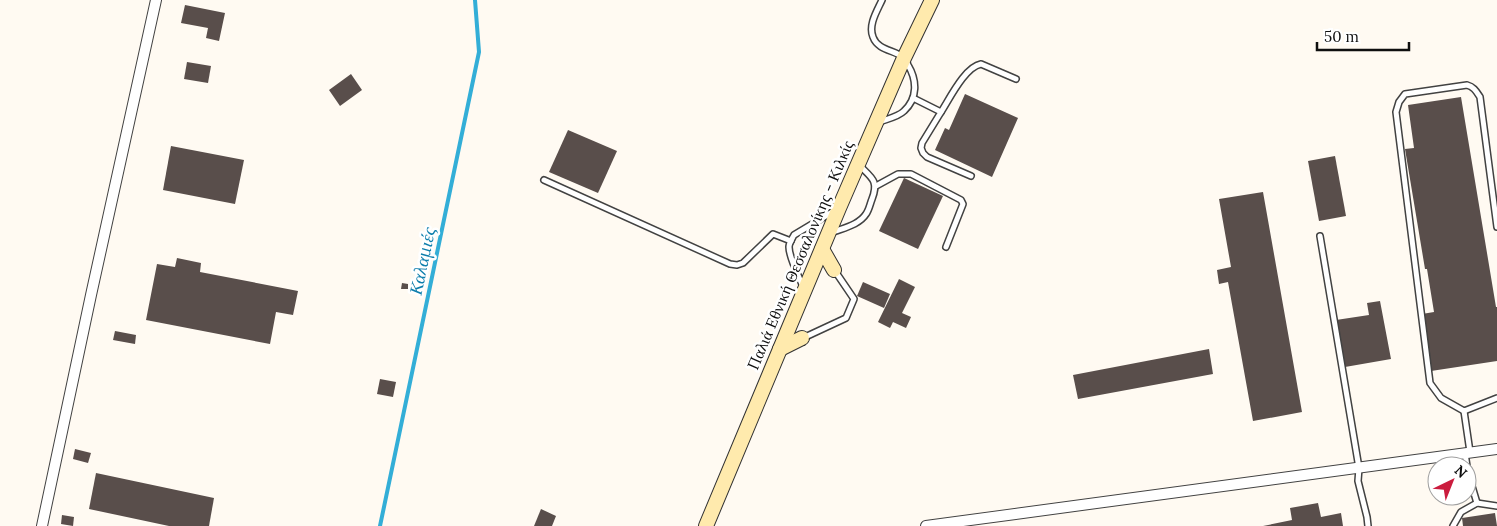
<svg xmlns="http://www.w3.org/2000/svg" width="1497" height="526" viewBox="0 0 1497 526" font-family="Lora,serif">
<rect width="100%" height="100%" fill="#fffaf2"/>
<g fill="none" stroke-linecap="round" stroke-linejoin="round">
<polyline stroke="#33aed7" stroke-width="4" points="380,526 479,52 475,0"/>
</g>
<g fill="#594e4b">
<polygon points="185,5 225,13 219,41 206,38 208,28 181,23"/>
<polygon points="187,62 211,66 208,83 184,79"/>
<polygon points="351,74 362,90 340,106 329,90"/>
<polygon points="965,94 1018,118 992,177 935,150 945,128 949,130"/>
<polygon points="1461,97 1496,307 1497,307 1497,361 1431,371 1422,314 1434,312 1427,269 1425,269 1405,149 1414,148 1408,105"/>
<polygon points="568,130 617,151 598,193 549,172"/>
<polygon points="171,146 244,160 235,204 163,190"/>
<polygon points="1335,156 1346,216 1319,221 1308,161"/>
<polygon points="904,178 943,196 918,249 879,231"/>
<polygon points="1263,192 1302,412 1253,421 1228,282 1219,284 1217,270 1231,267 1219,199"/>
<polygon points="177,258 201,263 200,272 298,291 293,315 276,312 270,344 146,320 157,264 175,267"/>
<polygon points="899,279 915,287 902,313 911,317 906,328 893,322 890,328 878,322"/>
<polygon points="863,282 890,294 884,308 857,296"/>
<polygon points="402,283 408,284 408,289 401,289"/>
<polygon points="1380,301 1391,359 1345,367 1336,320 1369,315 1367,303"/>
<polygon points="115,331 136,335 135,344 113,340"/>
<polygon points="1209,349 1213,374 1078,399 1073,375"/>
<polygon points="380,379 396,382 393,397 377,394"/>
<polygon points="75,449 91,453 88,463 73,459"/>
<polygon points="96,473 214,498 209,526 169,526 89,509"/>
<polygon points="1318,503 1321,517 1341,513 1343,526 1263,526 1292,520 1290,508"/>
<polygon points="541,509 556,516 552,526 534,526"/>
<polygon points="1495,513 1497,526 1463,526 1462,518"/>
<polygon points="62,515 74,517 73,526 61,524"/>
</g>
<g fill="none" stroke-linecap="round" stroke-linejoin="round">
<g stroke="#424242" stroke-width="8">
<g id="service">
<polyline points="913,98 941,112 922,143 921,148 923,153 927,157 971,176"/>
<path d="M941 112C950 98 965 67 981 64L1016 79"/>
<path d="M879 122C887 119 898 117 904 111 918 98 917 80 908 65 907 63 906 60 904 58 896 50 878 51 873 37 868 25 877 11 882 0"/>
<polyline points="544,180 730,264 737,265 743,263 773,234 791,241"/>
<polyline points="876,186 898,174 911,174 961,200 963,204 946,247"/>
<path d="M1497 227 1480 97C1476 91 1474 87 1467 85L1405 94 1399 102 1396 112 1430 383 1441 398 1464 411 1497 398"/>
<path d="M831 233C843 228 859 225 866 214 869 210 870 204 872 199 879 181 872 178 860 166"/>
<polyline points="1320,236 1359,468 1358,481 1367,517 1368,526"/>
<path d="M803 287C799 276 789 258 789 247 789 243 792 239 794 235L834 211"/>
<polyline points="803,338 846,318 854,299 835,271"/>
<polyline points="1464,411 1470,452"/>
<polyline points="1465,453 1468,473 1477,503"/>
<polyline points="1453,526 1461,512 1477,503 1497,506"/>
</g>
</g>
<g stroke="#424242" stroke-width="12">
<g id="minor">
<polyline points="42,526 91,295 156,0"/>
<polyline points="926,526 1497,449"/>
</g>
</g>
<g stroke="#313131" stroke-width="16">
<g id="secondary">
<polyline points="822,249 834,270"/>
<polyline points="780,349 802,338"/>
<polyline points="706,526 839,208 904,58 932,0"/>
</g>
</g>
<use href="#service" stroke="#fff" stroke-width="5"/>
<use href="#minor" stroke="#fff" stroke-width="10"/>
<use href="#secondary" stroke="#ffeaad" stroke-width="14"/>
</g>
<g text-anchor="middle" dominant-baseline="central" stroke-width="5" stroke-linejoin="round" paint-order="stroke">
<g font-size="16" fill="#0f0f0f" stroke="#fff">
<text transform="translate(800 255) rotate(-67)">Παλιά Εθνική Θεσσαλονίκης - Κιλκίς</text>
</g>
<g font-size="18" font-style="italic" fill="#0e7eac" stroke="#fff">
<text transform="translate(422 261) rotate(-78)">Καλαμιές</text>
</g>
</g>
<g transform="translate(1452 481) rotate(43)"><circle r="24" fill="#ffffff" stroke="#9f9f9f"/>
<path d="M0-4L9 19L0 12L-9 19Z" fill="#cb1c3e"/>
<text y="-8" font-size="14" font-weight="bold" text-anchor="middle" fill="#0f0f0f">N</text>
</g>
<path d="M1317 42v8h92v-8" fill="none" stroke="#0f0f0f" stroke-width="2.5"/>
<text x="1324" y="42" font-size="15" fill="#0f0f0f" stroke="#ffffff" stroke-width="4" paint-order="stroke">50 m</text>
</svg>
